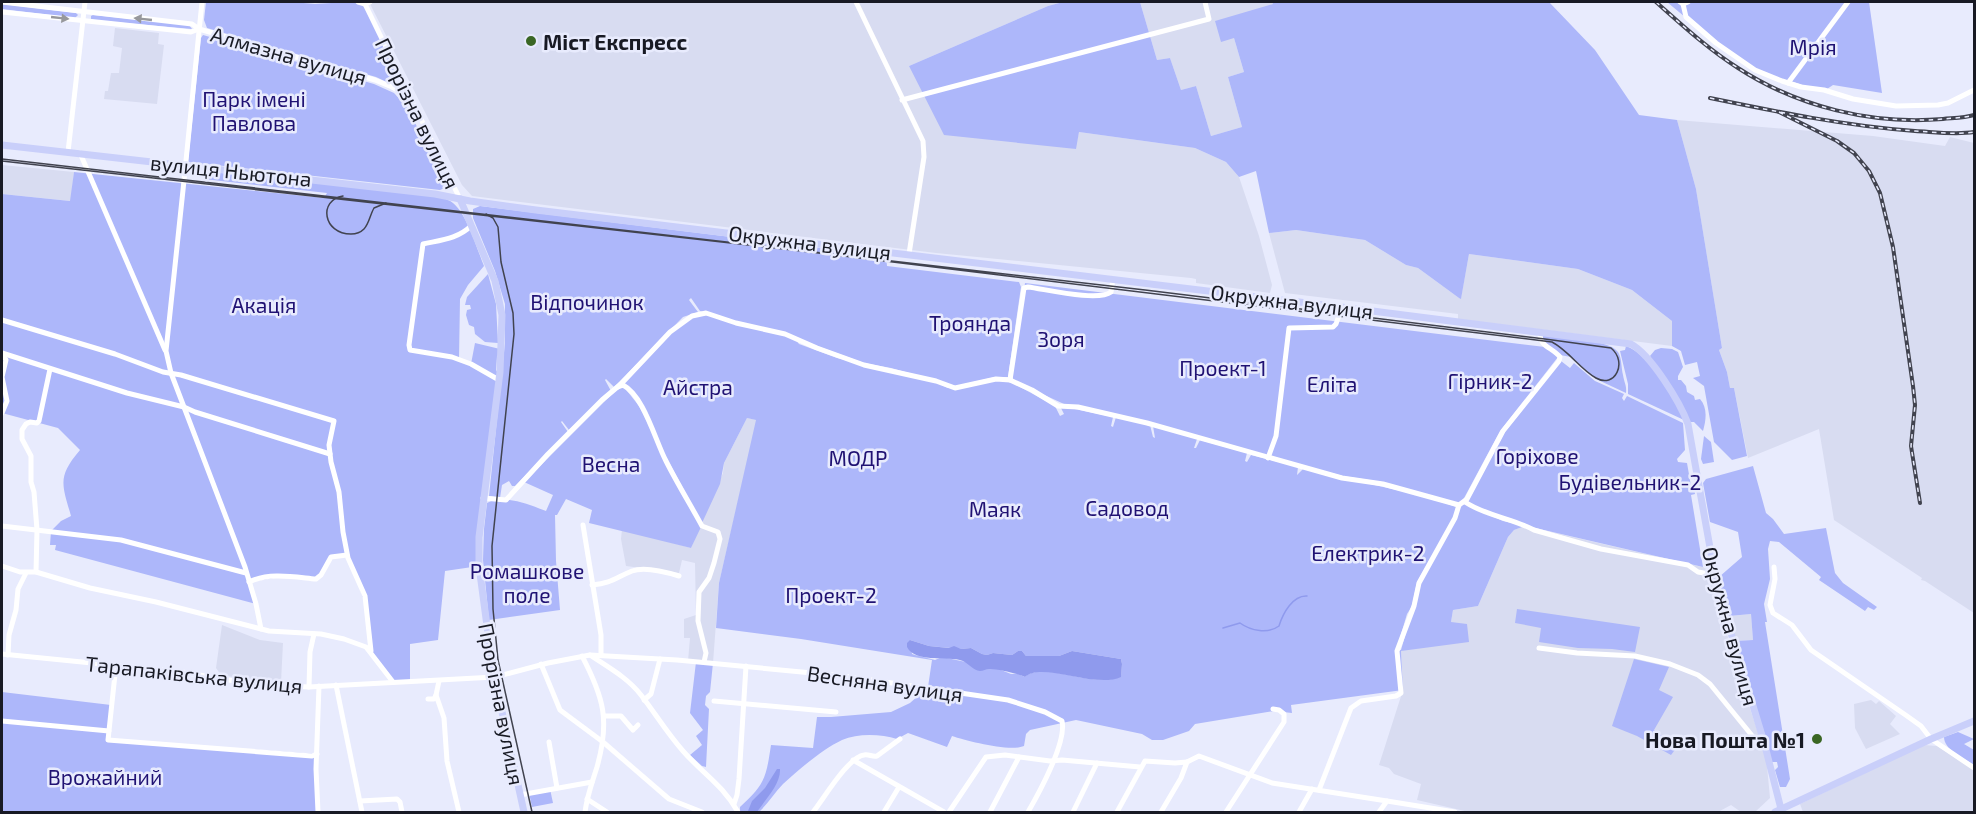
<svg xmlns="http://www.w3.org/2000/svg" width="1976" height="814" viewBox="0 0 1976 814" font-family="'Exo 2',sans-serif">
<rect width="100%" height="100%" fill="#e8ebfd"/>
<g fill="#d8dcf1">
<polygon points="369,2 1063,2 1048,6 909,66 1075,149 1079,132 1195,148 1226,162 1239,177 1259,236 1272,285 1270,293 1196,283 1196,279 1191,278 936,253 472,196 462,185"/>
<polygon points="1140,2 1272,2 1273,4 1234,38 1244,72 1228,77 1242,127 1211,136 1196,86 1181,90 1170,58 1157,60"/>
<polygon points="115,28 159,33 158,44 164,45 157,104 104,99 105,91 108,91 111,73 119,73 122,48 113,46"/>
<polygon points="1677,120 1873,136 1945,146 1950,137 1974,143 1974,613 1925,581 1921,580 1922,578 1834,520 1819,429 1748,458 1734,388 1730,388 1727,372 1719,350 1722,348 1696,189"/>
<polygon points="2,165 74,172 71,201 2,194"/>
<polygon points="1296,230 1365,240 1406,265 1418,268 1459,298 1461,298 1469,254 1578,269 1632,290 1672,321 1672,346 1458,319 1458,314 1285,293 1269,233"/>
<polygon points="747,418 757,420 719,583 713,663 688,661 690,638 684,638 684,619 696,615 695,563 682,560 679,573 626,566 621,539 622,529 691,548 723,473 724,463"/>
<polygon points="1525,526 1711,569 1714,588 1738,673 1766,756 1770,798 1755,812 1741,812 1731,805 1718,812 1469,812 1417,800 1421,784 1394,774 1389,768 1379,765 1403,690 1401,651 1451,622 1453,610 1478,606 1508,537 1514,530"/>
<polygon points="1751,614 1753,640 1736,641 1729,616"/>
<polygon points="222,625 260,640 283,643 281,682 252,680 221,675 216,668"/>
<polygon points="1871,700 1876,704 1879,701 1896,716 1890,724 1900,734 1866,749 1855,728 1854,704"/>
<polygon points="1924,745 1937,746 1974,770 1974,812 1803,812 1800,804"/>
</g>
<g fill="#adb7fa" fill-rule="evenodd">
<polygon points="206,2 292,2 315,4 348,2 365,4 401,78 389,83 376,77 207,28 204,20"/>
<polygon points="1063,2 1140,2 1157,60 1170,58 1181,90 1196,86 1211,136 1242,127 1228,77 1244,72 1234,38 1221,42 1215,21 1273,4 1272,2 1549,2 1595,50 1639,115 1677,120 1696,189 1722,348 1719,350 1727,372 1730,388 1734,388 1747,456 1732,460 1714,442 1704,386 1693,378 1700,376 1697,362 1685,365 1681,351 1672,346 1672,321 1632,290 1578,269 1469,254 1461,299 1459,298 1418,268 1406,265 1365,240 1296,230 1269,233 1256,171 1239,177 1226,162 1195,148 1079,132 1076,149 944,135 909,66 1048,6"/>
<polygon points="1667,2 1869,2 1882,93 1833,85 1824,91 1755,71 1685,17"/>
<polygon points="2,4 76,13 78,15 75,18 2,9"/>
<polygon points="93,15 189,25 192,29 91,20 91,16"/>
<polygon points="203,35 374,84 394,93 406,106 446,181 445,188 440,190 188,162 201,38"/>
<path d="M203 171 431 195C438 197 447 198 453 203 467 214 477 249 484 266L468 285 460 299 459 359 471 364 475 343 500 349V353L497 356 496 370 499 375 479 566 445 571 438 640 410 644V681L393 682 371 651 367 608 347 555 333 556 318 578 285 576 250 582 256 604 55 550 56 545H50L51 531 61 521 71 516C62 484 57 477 80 450L58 428 2 413V194L70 201 74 172 324 198 327 193 204 179Z"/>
<polygon points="480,206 886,256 887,266 1019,282 1021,287 1008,377 995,377 956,386 891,368 864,363 803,341 700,311 691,298 689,300 698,312 683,317 614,387 606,379 605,380 611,391 569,430 562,421 561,422 568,432 515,486 512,486 509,481 502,485 500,498 489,496 505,343 505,304 495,271 473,218 473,209"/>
<polygon points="488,274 496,304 498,343 485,342 475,334 474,327 469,325 466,315 467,310 471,309 470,305 465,305 467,297"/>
<polygon points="1025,283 1545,347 1558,357 1500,431 1463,500 1458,503 1382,482 1343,476 1064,404 1014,381 1012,377"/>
<path d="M702 313 784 335 796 340 799 344 837 358 935 382 948 388 997 380 1011 382 1055 406 1060 416 1064 414 1061 408 1065 407 1113 417 1111 426 1113 427 1116 417 1150 425 1153 437 1155 438 1153 426 1197 439 1194 448H1196L1200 440 1247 453 1245 461 1247 462 1251 455 1298 467 1297 475 1303 469 1428 497 1456 507 1454 517 1417 582 1412 606 1407 614 1396 651 1401 650 1420 584 1460 506 1465 504 1503 521 1525 526 1514 530 1508 537 1478 606 1453 610 1451 622 1467 624 1469 642 1401 651 1403 690 1291 705 1292 713 1274 711 1195 724 1189 731 1163 740H1152L1142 734 1076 720 1030 730 1026 734 1024 746C1010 752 967 741 952 736L947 747 908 733 897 739C881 734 858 733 842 740 823 749 798 770 783 784 774 793 768 804 759 812H740V807C765 784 766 778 771 745L813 748 817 717H831L891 712 910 703 928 687 932 660 801 639 716 628 719 583 756 420 747 418 724 463 720 484 702 523 659 444 641 404 623 384C645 358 670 326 702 313ZM910 640 929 646 961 649 971 648 982 654 987 655 993 653 1012 655 1018 651H1022L1026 656H1059L1072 651 1121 659 1122 664 1121 676C1095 690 1042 660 1025 677L1018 674H1011L996 668 961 661 942 657 935 660 915 655 912 654Z"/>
<path d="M1542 334C1558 337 1609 339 1618 352 1622 358 1621 368 1623 375 1624 382 1627 386 1626 393L1596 379 1571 357 1560 355 1545 345Z"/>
<path d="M1626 346C1650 355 1674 398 1684 420L1628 394V384L1620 351 1625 350Z"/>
<path d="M1661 348 1672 349 1678 352 1683 367 1678 376V380H1681L1686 386 1687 392 1694 396 1695 400 1700 399C1708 408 1706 421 1703 431L1694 422H1689L1650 356 1655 350Z"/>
<polygon points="1561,361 1570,368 1574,363 1595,381 1624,394 1622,398 1624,401 1627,396 1683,423 1685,450 1677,459 1678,462 1687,463 1691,486 1694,488 1695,494 1691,495 1703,567 1531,527 1475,507 1468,501 1504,433"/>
<path d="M624 387 639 406 701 527 691 548 589 523 592 510 566 499 557 515H555L556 561 560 610 489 620 483 560 484 529 487 503C505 494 529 505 546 511L553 495 524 482 618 388Z"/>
<polygon points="1704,436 1711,442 1714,462 1703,464 1701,459"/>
<polygon points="1753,466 1766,513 1773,519 1784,534 1826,528 1835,573 1843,583 1877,607 1874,610 1868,607 1865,611 1819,580 1821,577 1779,542 1770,541 1768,549 1770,579 1764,604 1767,622 1765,622 1790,779 1786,787 1780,787 1775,770 1778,767 1777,762 1772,762 1736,641 1753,640 1751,614 1729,616 1719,581 1719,577 1742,557 1738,532 1710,522 1703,483 1706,479"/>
<polygon points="1517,609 1640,627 1635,652 1612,649 1578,648 1539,642 1541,628 1515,623"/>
<polygon points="1634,659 1669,667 1659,690 1673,697 1654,730 1677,747 1671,755 1637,736 1612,726"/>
<polygon points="696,662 713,663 710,692 706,696 705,705 709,709 706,767 702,766 690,755 702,745 696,736 703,730 690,713"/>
<polygon points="2,692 111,705 107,739 317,754 318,812 2,812"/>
<path d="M1958 732 1974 739 1964 744 1974 750V765C1964 758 1944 750 1944 737Z"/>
<polygon points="550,789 553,803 532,807 529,793"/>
</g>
<g fill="#8f9aed">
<path d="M910 640 929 646 949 648 954 646 961 649 971 648 982 654 987 655 993 653 1012 655 1018 651H1022L1026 656H1059L1072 651 1121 659 1122 664 1121 677C1095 689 1041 661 1025 677 1020 674 995 668 989 669 986 669 983 671 980 671 973 670 969 664 963 661 948 655 916 664 907 647V643Z"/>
<path d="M777 769H780C781 784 765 800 757 812L748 811 752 801 765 788Z"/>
</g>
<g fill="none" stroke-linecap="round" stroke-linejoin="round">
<path stroke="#8f9aed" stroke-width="1.5" d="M1223 628 1240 623C1251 631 1268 634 1279 626 1283 613 1293 595 1307 596"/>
<g stroke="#fff" stroke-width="5">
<polyline points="2,2 192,24 199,29 375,80 392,87 410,97"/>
<path d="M202 2C190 118 179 235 166 351L171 373 245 567 256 604 261 629"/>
<polyline points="358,2 365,4 370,2"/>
<polyline points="364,2 460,199"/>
<polyline points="856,2 923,141 924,157 909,254"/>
<polyline points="1680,2 1683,4 1688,2"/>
<polyline points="1683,4 1686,17 1716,43 1755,70 1782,81 1801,87 1824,90 1853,99 1896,106 1938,105 1948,103 1974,90"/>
<polyline points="2,12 191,32 199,29"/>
<polyline points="1788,83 1848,2"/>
<polyline points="902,100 1209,19 1205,2"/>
<polyline points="68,152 85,2"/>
<polyline points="80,153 165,350"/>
<path d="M472 225C458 239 441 240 423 244L409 345 410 350 452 357 471 364 499 380"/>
<polyline points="2,320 115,354 163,372 181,375 334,421 329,445 331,462 339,492 343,532 348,558 365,596 371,651"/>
<polyline points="2,353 127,393 184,407 195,412 330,454"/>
<polyline points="2,354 6,360 2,377 7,401 2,413"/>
<path d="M1010 380 1024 288 1028 287C1045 289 1098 302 1111 292L1113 279"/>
<path d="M618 387 623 385C644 396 655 440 666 461 677 483 690 504 702 526L718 532 720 539 714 563 709 578 699 592 698 621 706 653 704 662"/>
<polyline points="1268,458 1276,436 1289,328 1333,327 1336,324 1342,307"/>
<path d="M483 498 506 500 548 454 602 400 621 384 670 332 692 316 706 313 736 323 785 334 817 348 864 365 936 381 955 388 996 379 1010 380 1032 390 1058 406 1078 407 1147 423 1342 478 1383 484 1459 505 1467 499 1503 431 1559 361 1560 357C1552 347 1539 347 1540 332"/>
<path d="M1465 502C1486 516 1512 518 1534 530L1601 549 1688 565 1698 572 1715 575"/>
<polyline points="583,525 601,635 601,655"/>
<polyline points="2,526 121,540 246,573"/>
<polyline points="2,566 20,572 36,572 90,588 156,602 269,631 321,634 344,639 366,647 393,682"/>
<polyline points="1774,567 1775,579 1770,605 1773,613 1792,625 1811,650 1907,716 1921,726 1931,739 1974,768"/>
<polyline points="36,572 37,530 34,492 31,482 31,456 22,439 22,430 26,424 30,422 37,423 39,421 50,369"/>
<path d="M249 582C269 572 294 577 316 579L321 575 331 557 347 555"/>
<path d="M592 585C612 583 615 578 632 571 645 566 666 572 679 576"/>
<polyline points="1539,648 1577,653 1635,656 1670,664 1698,675 1710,684 1754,738 1758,742 1764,742"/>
<path d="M2 654 182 672 252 684 309 687 495 677 548 663 590 655C608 667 628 678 641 695 655 713 667 733 683 751 702 773 723 785 738 812"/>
<polyline points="8,655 9,635 16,610 18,589 26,573"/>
<path d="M590 655 677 660 844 676 1008 700 1045 712 1062 721C1067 742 1039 793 1028 812"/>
<path d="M582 656C604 698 610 721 597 767 592 783 587 796 585 812"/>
<polyline points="541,664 560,710 603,742 669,799 702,812"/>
<polyline points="116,665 108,740 312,756 317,754"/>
<polyline points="439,681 436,695 444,718 447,761 459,812"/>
<polyline points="336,685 362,812"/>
<polyline points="309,687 310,652 314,634"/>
<polyline points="428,699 434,699 436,695"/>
<polyline points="644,700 651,694 660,659"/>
<polyline points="714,701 836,712"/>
<polyline points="605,716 621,716 633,730 638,725"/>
<polyline points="2,721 109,731"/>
<polyline points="549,742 557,788"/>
<polyline points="853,760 944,812"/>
<polyline points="1319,790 1351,708 1361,701 1396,696 1401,693 1397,651 1414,606 1419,583 1455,518 1459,505"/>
<polyline points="520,795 592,782"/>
<polyline points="587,799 607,812"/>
<polyline points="360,801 397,799 400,802 402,812"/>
<polyline points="734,804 737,795 739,779 746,666"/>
<polyline points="318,812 316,769 319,686"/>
<path d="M813 812C823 800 848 757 864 755 869 754 872 757 877 756L900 739"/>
<polyline points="884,812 899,787"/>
<polyline points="949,812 986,757 1005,755 1050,761 1062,760 1140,767"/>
<polyline points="990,812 1019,757"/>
<polyline points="1073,812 1097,763"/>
<polyline points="1117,812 1145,761 1175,763 1187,762"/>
<polyline points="1161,812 1181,778 1187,762 1199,756 1272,783 1387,801"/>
<polyline points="1226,812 1284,722 1284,714 1279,710 1273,709"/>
<polyline points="1299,812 1312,789"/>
<polyline points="1379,812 1387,801 1455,812"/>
</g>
<g stroke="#c9cffa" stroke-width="7">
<path d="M2 145 435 194 470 201 536 210 1341 307 1631 344C1651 355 1680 402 1688 424L1717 587 1764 742 1781 809"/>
<polyline points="460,199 495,281 502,315 500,372 479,537 479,566 493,671 524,812"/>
<polyline points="1775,812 1931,739 1974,721"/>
</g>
<g stroke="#41434f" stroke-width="1.5">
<path d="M2 159C516 215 1031 275 1545 339L1611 348C1628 362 1615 389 1596 378 1580 369 1569 351 1552 342 1036 277 519 217 2 161"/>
<path d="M343 196C318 200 323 234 351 234 356 234 360 233 364 229 369 224 370 215 374 208L386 203"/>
<polyline points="486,214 493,218 498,227 501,262 513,313 514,334 492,546 493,609 498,660 532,812"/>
</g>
<g stroke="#41434f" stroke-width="4">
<g id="rail">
<path d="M1656 2C1682 25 1708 49 1738 68 1798 107 1872 125 1943 119 1953 118 1964 118 1974 115"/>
<path d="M1710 98C1778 112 1846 126 1915 131 1934 132 1956 135 1974 132"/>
<polyline points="1779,112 1837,141 1854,153 1869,171 1880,193 1893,247 1913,386 1915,405 1911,446 1920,503"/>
</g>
</g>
<use href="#rail" stroke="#e8ebfd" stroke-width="1.5" stroke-dasharray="4.5" stroke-linecap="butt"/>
</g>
<defs><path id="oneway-solid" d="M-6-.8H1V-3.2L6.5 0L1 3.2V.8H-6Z" transform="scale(1.5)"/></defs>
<g fill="#97989c">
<use href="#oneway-solid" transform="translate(60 18) rotate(6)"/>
<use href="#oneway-solid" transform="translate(143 19) rotate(-174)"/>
</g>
<g fill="#3a6624" stroke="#e8ebfd" stroke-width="2">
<circle cx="531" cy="41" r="6"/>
<circle cx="1817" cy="739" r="6"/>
</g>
<g text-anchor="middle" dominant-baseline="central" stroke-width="5" stroke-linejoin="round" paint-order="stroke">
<g font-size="21" font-weight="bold" fill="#181a24" stroke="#e8ebfd" text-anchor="start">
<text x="543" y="41">Міст Експресс</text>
<text x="1805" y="739" text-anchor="end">Нова Пошта №1</text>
</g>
<g font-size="21" fill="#201273" stroke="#e8ebfd">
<text x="1813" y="46">Мрія</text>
<text x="254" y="98">Парк імені<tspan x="254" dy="24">Павлова</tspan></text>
<text x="587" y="301">Відпочинок</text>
<text x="264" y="304">Акація</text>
<text x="970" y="322">Троянда</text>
<text x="1061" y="338">Зоря</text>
<text x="1223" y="367">Проект-1</text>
<text x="1490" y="380">Гірник-2</text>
<text x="1332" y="383">Еліта</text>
<text x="698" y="386">Айстра</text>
<text x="1537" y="455">Горіхове</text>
<text x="858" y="457">МОДР</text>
<text x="611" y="463">Весна</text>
<text x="1630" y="481">Будівельник-2</text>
<text x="1127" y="507">Садовод</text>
<text x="995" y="508">Маяк</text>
<text x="1368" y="552">Електрик-2</text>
<text x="527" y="570">Ромашкове<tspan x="527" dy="24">поле</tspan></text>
<text x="831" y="594">Проект-2</text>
<text x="105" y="776">Врожайний</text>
</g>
<g font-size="21" fill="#181a24" stroke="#e8ebfd">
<text transform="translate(289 55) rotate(16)">Алмазна вулиця</text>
<text transform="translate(418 113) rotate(64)">Прорізна вулиця</text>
<text transform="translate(231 170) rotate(6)">вулиця Ньютона</text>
<text transform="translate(810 242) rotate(7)">Окружна вулиця</text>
<text transform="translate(1292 301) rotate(7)">Окружна вулиця</text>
<text transform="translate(1731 626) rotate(75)">Окружна вулиця</text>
<text transform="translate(194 674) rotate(6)">Тарапаківська вулиця</text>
<text transform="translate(885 683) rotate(8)">Весняна вулиця</text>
<text transform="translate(502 704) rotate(79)">Прорізна вулиця</text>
</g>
</g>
<rect width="1976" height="814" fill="none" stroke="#181a24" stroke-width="6"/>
</svg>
